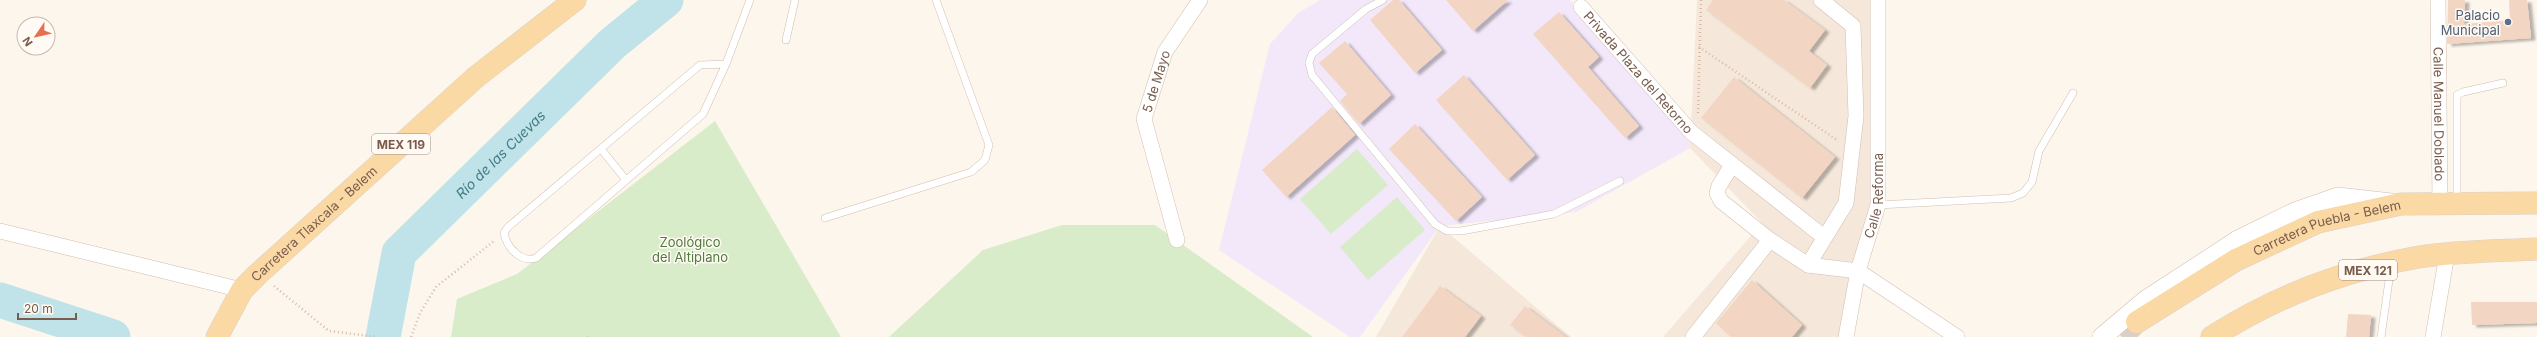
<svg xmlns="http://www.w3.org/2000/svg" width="2537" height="337" viewBox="0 0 2537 337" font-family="Inter,sans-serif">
<defs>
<filter id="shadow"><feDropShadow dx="4.5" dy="2.5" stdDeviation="1" flood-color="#0004"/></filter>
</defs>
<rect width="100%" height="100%" fill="#fdf6ec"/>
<g fill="#f5e8da">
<polygon points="1697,0 1872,0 1875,204 1843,337 1663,337 1762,223 1690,148"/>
<polygon points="1440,226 1571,337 1376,337"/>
</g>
<polygon fill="#f3e8fa" points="1320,0 1570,0 1689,136 1690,148 1576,212 1440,226 1360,337 1350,337 1219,250 1270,44 1298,13"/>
<g fill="#d8ecc9">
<polygon points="715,121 841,337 451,337 457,299 517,274"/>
<polygon points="1357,149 1388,185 1331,234 1300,199"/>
<polygon points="1397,197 1425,230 1368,280 1340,247"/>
<polygon points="1062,225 1155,225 1313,337 889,337 983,250"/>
</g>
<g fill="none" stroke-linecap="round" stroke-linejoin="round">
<g stroke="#bfe3e8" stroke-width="35">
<polyline points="0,300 113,337"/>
<path id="s1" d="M383 337 399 253 612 44 666 0"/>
</g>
</g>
<g fill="#f3d5c3" filter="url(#shadow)">
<polygon points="1393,0 1399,0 1442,50 1415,73 1370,20"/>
<polygon points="1446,0 1508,0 1473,31"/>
<polygon points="1713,0 1784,0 1825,30 1809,51 1827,65 1810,88 1706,10"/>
<polygon points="2448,0 2465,0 2464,24 2510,20 2509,0 2527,0 2531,38 2447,44"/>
<polygon points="1559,12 1599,57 1588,67 1639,126 1625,138 1533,34"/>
<polygon points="1345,41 1391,95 1359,124 1340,101 1347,94 1319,63"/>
<polygon points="1464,75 1535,155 1507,180 1436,100"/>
<polygon points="1734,77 1835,157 1802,198 1701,118"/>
<polygon points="1332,107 1355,135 1286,197 1262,170"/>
<polygon points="1415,124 1482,197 1456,221 1389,149"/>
<polygon points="1752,280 1802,325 1792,337 1731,337 1716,323"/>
<polygon points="1440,286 1481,316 1465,337 1402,337"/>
<polygon points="2471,302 2537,302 2537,323 2472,325"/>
<polygon points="1525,306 1566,337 1526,337 1510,325"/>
<polygon points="2348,314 2371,315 2369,337 2346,337"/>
</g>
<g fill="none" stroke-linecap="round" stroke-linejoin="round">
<polyline stroke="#dcd0c4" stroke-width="22" stroke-dasharray="22 11" stroke-linecap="butt" points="2122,337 2137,322"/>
<g stroke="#d1beb0" stroke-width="8">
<g id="service">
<polyline points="1383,0 1366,9 1312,54 1309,63 1312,75 1435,224 1447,231 1461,231 1554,214 1620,181"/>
<polyline points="786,40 795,0"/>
<path d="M726 64 700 65 508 227 504 233C507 248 521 263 536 258L703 114 726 64 750 0"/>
<polyline points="601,149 626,180"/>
<polyline points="2457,201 2457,95 2463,92 2503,83"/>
<polyline points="1878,205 2011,198 2023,193 2032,182 2039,151 2073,93"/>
<polyline points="825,218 971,172 985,160 989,145 936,0"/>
<polyline points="2381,337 2391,266"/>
</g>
</g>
<g stroke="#d1beb0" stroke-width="16">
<g id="minor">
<path id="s2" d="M2438 0 2440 204"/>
<path id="s3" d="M1581 7 1691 132 1824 237"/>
<polyline points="1732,165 1719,186 1717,193 1721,201 1770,240 1808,265 1858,271 1957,337"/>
<polyline points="0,231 242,290"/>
<path id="s4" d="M1177 240 1144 119 1165 52 1200 0"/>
<polyline points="1808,265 1846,203 1856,116 1853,26 1821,0"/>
<polyline points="1693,337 1770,240"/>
<path id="s5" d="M1846 337 1858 271 1878 205V0"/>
<polyline points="2433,337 2447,254"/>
</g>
</g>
<g stroke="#d1beb0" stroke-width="20">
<polyline id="tertiary" points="2102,337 2146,300 2238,240 2295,212 2338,197 2391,203"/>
</g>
<g stroke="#dad1cd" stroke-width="23">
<g id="primary">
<path id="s6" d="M2137 322 2236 260 2318 222 2401 204 2537 203"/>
<path id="s7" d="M217 337 242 290 258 274 476 77 575 0"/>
<path d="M2212 337C2274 297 2345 270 2419 257 2458 251 2498 251 2537 249"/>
</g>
</g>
<g stroke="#d9b8a5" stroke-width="2.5" stroke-dasharray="1 3" stroke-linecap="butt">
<polyline points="1699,47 1837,140"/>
<polyline points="1698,113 1701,0"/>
<polyline points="274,286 329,331 377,337"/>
<polyline points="411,337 420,313 436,287 494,241"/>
<polyline points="587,337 588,337"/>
</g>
<use href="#service" stroke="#fff" stroke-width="7"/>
<use href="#minor" stroke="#fff" stroke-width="15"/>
<use href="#tertiary" stroke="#fff" stroke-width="19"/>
<use href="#primary" stroke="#fbd9a5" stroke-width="22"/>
</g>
<circle fill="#5c6f8a" stroke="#fffaf3" stroke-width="1.5" cx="2508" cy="22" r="4"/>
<g text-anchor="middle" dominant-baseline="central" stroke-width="3" stroke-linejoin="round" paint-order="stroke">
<g fill="#fffaf3" stroke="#a28b7f" stroke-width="1">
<rect x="372" y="134" width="58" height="20" rx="3"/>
<rect x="2339" y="260" width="58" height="20" rx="3"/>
</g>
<g font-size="12" font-weight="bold" fill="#7a5c4d">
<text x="401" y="144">MEX 119</text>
<text x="2368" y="270">MEX 121</text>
</g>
<g font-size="13" fill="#4e5e75" stroke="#fffaf3" text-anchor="end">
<text x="2500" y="15">Palacio<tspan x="2500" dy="15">Municipal</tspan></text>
</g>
<g font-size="13" fill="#7a5c4d" stroke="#fffaf3">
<text stroke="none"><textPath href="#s3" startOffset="87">Privada Plaza del Retorno</textPath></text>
<text stroke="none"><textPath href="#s4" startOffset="165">5 de Mayo</textPath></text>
<text stroke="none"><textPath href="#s2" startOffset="114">Calle Manuel Doblado</textPath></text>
<text stroke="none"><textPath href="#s5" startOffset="145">Calle Reforma</textPath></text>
<text stroke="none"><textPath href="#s7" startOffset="151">Carretera Tlaxcala - Belem</textPath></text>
<text stroke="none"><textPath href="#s6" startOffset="214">Carretera Puebla - Belem</textPath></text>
</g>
<g font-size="13" fill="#537a41" stroke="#fffaf3">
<text x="690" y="242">Zoológico<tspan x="690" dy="15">del Altiplano</tspan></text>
</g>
<g font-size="14" font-style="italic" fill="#437c86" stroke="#fffaf3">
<text stroke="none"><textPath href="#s1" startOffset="227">Río de las Cuevas</textPath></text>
</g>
</g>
<g transform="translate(36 36) rotate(236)"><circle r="19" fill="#fffaf3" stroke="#cabbb1"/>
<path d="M0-3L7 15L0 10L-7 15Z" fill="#e76f51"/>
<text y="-6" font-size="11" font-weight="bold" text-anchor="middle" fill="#7a5c4d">N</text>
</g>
<path d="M18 313v6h58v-6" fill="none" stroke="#7a5c4d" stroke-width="2"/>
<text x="24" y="313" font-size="12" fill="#7a5c4d" stroke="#fffaf3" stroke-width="3" paint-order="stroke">20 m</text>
</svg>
